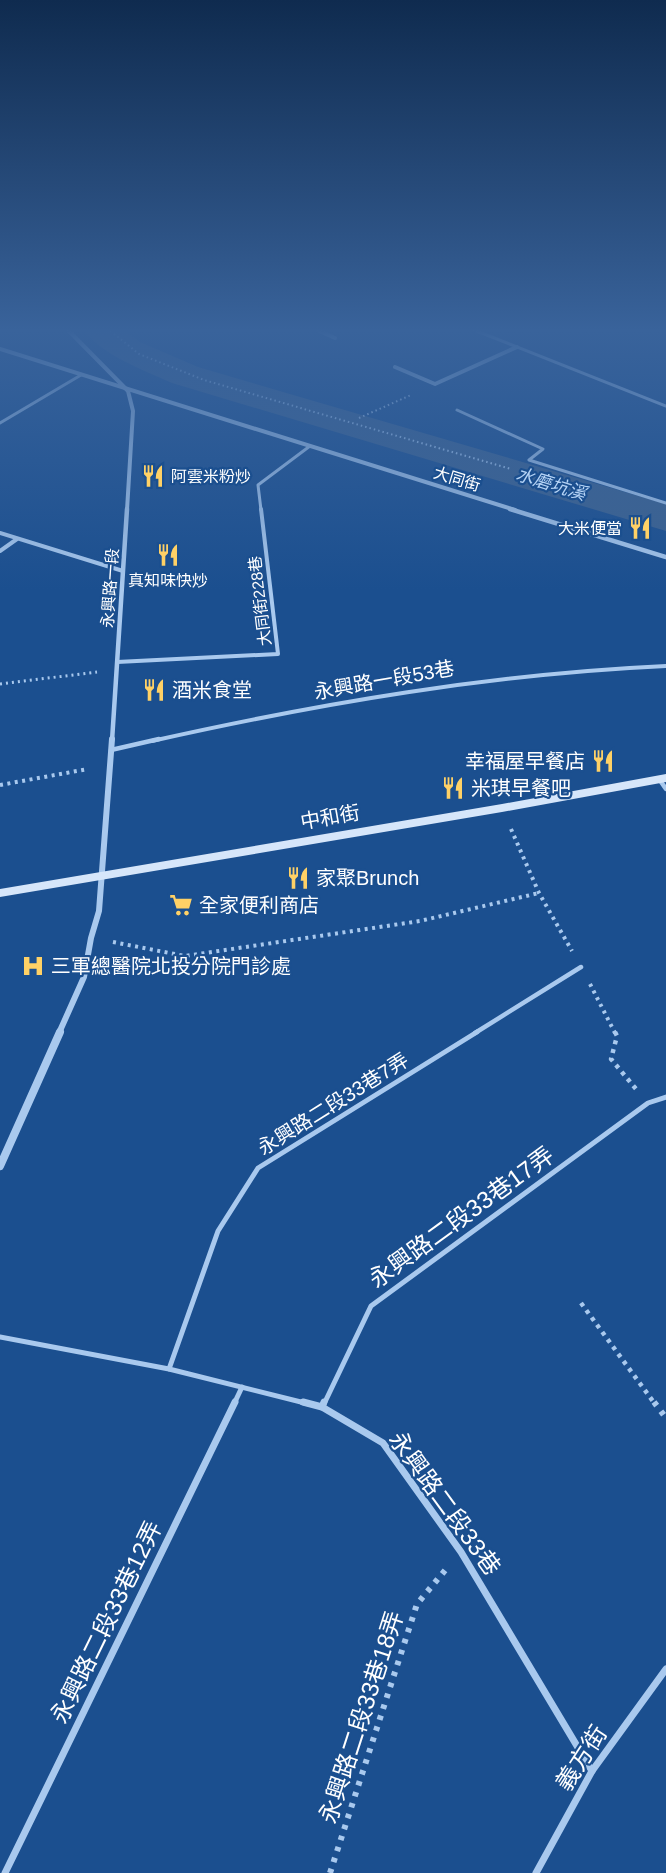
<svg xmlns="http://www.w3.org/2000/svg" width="666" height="1873" viewBox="0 0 666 1873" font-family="Arial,'Noto Sans TC',sans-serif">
<rect width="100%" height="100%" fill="#1b4f8f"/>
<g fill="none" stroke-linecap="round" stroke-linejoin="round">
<path fill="#3c6290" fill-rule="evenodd" d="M82 328H121L140 342 198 367 666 504V531L172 383C142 369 102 356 82 328Z"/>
<g stroke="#a9c9ee" stroke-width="2" stroke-dasharray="1.5 3" stroke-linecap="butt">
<polyline points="107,328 139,354 204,380 511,469"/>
<polyline points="359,418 411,395"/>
</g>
<polyline stroke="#a9c9ee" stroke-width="3" stroke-dasharray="2 4" stroke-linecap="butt" points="0,684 97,672"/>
<g stroke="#a9c9ee" stroke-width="4" stroke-dasharray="3 4.5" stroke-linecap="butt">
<polyline points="0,785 88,769"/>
<polyline points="511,829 539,893 572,951"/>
<polyline points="113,942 185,956 420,921 539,893"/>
<polyline points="590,984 615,1033"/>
</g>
<g stroke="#a9c9ee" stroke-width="4.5" stroke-dasharray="4 5" stroke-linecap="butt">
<polyline points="615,1032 617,1036 611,1059 636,1089"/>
<polyline points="581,1303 655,1404"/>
</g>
<g stroke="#a9c9ee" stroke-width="6" stroke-dasharray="4.5 7" stroke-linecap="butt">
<polyline points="654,1402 666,1418"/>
<polyline points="330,1873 417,1604 447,1568"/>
</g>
<g stroke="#a9c9ee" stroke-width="3">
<polyline points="469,328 666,406"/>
<polyline points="457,410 543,449 529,460 666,503"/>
<polyline points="0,423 81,375"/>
<polyline points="261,510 258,485 310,446"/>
</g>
<g stroke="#a9c9ee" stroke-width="4">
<polyline points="0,533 123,571"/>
<polyline points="0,551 17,539"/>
<polyline points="117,662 278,654 261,509"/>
<path d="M152 741C322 703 492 674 666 666"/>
</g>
<g stroke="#a9c9ee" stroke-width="4.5">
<polyline points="111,750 159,739"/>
<polyline points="659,779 666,789"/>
<polyline points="475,1033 581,967"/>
</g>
<g stroke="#a9c9ee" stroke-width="5">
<polyline points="0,1337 169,1369 309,1404"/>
<polyline points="169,1369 218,1231 258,1168 477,1032"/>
<polyline points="234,1404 242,1387"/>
<polyline points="324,1404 371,1306 648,1103 666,1097"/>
</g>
<g stroke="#a9c9ee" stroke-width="7">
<polyline points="303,1402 322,1407 383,1443 461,1552 592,1771"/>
<polyline points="322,1407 324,1402"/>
<polyline points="5,1873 235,1402"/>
<polyline points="536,1873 592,1771 666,1669"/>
</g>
<g stroke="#a9c9ee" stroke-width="4">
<polyline points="66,328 128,391 133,411 127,510"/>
<polyline points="313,328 335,338"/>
<polyline points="0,349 515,510"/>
<polyline points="395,367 435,384 517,347"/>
</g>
<g stroke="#a9c9ee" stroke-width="4.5">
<polyline points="510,509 666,557"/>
<polyline points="112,741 127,509"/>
</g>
<polyline stroke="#a9c9ee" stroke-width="6" points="59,1033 84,977 91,938 99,911 112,739"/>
<polyline stroke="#a9c9ee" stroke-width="8" points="0,1166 60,1032"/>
<polygon fill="#d6e6fa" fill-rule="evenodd" points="666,774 666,782 502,812 0,897 0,889 502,804"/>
</g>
<linearGradient id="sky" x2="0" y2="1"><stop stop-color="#0f2b4f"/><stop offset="0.56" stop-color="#39639b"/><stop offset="1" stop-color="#39639b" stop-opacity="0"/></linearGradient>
<rect width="666" height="590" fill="url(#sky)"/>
<defs>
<g id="restaurant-bare" transform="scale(1.8)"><path d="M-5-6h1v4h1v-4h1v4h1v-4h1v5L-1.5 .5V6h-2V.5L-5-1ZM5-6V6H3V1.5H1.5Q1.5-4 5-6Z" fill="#ffd166" stroke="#1b4f8f" stroke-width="2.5" paint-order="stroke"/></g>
<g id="supermarket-bare" transform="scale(1.8)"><path d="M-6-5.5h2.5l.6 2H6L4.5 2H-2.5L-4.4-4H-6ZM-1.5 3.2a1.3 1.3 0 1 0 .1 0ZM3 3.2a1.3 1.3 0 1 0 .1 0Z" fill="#ffd166" stroke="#1b4f8f" stroke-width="2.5" paint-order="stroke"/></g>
<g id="hospital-bare" transform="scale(1.8)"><path d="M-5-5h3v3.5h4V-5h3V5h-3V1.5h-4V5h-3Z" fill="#ffd166" stroke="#1b4f8f" stroke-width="2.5" paint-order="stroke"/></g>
</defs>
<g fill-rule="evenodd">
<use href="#restaurant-bare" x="153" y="476"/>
<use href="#restaurant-bare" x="640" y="528"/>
<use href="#restaurant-bare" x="168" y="555"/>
<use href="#restaurant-bare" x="154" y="690"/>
<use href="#restaurant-bare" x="603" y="761"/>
<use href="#restaurant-bare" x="453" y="788"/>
<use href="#restaurant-bare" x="298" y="878"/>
<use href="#supermarket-bare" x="181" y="905"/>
<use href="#hospital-bare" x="33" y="966"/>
</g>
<g text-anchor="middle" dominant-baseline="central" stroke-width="4.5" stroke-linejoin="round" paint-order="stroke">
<g font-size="16" fill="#fff" stroke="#1b4f8f" text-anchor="start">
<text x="171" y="476">阿雲米粉炒</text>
<text x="622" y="528" text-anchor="end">大米便當</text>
<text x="168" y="580" text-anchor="middle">真知味快炒</text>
</g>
<g font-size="16" fill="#fff" stroke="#1b4f8f">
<text transform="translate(457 479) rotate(17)">大同街</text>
<text transform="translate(110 588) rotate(-86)">永興路一段</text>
<text transform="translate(260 601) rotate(-97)">大同街228巷</text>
</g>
<g font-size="18" font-style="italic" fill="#b5d3f5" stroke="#1b4f8f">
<text transform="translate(551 484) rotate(17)">水磨坑溪</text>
</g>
<g font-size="20" fill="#fff" stroke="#1b4f8f">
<text transform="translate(384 680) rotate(-10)">永興路一段53巷</text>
<text transform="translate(330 817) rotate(-10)">中和街</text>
<text transform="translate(333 1104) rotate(-32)">永興路二段33巷7弄</text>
</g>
<g font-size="20" fill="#fff" stroke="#1b4f8f" text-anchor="start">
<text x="172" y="690">酒米食堂</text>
<text x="585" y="761" text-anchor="end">幸福屋早餐店</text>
<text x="471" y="788">米琪早餐吧</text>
<text x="316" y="878">家聚Brunch</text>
<text x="199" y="905">全家便利商店</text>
<text x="51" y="966">三軍總醫院北投分院門診處</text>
</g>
<g font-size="24" fill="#fff" stroke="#1b4f8f">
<text transform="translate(461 1217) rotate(-36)">永興路二段33巷17弄</text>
<text transform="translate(445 1503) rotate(54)">永興路二段33巷</text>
<text transform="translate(106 1622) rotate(-64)">永興路二段33巷12弄</text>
<text transform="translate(361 1717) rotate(-72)">永興路二段33巷18弄</text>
<text transform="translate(581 1758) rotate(-57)">義方街</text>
</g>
</g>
</svg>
